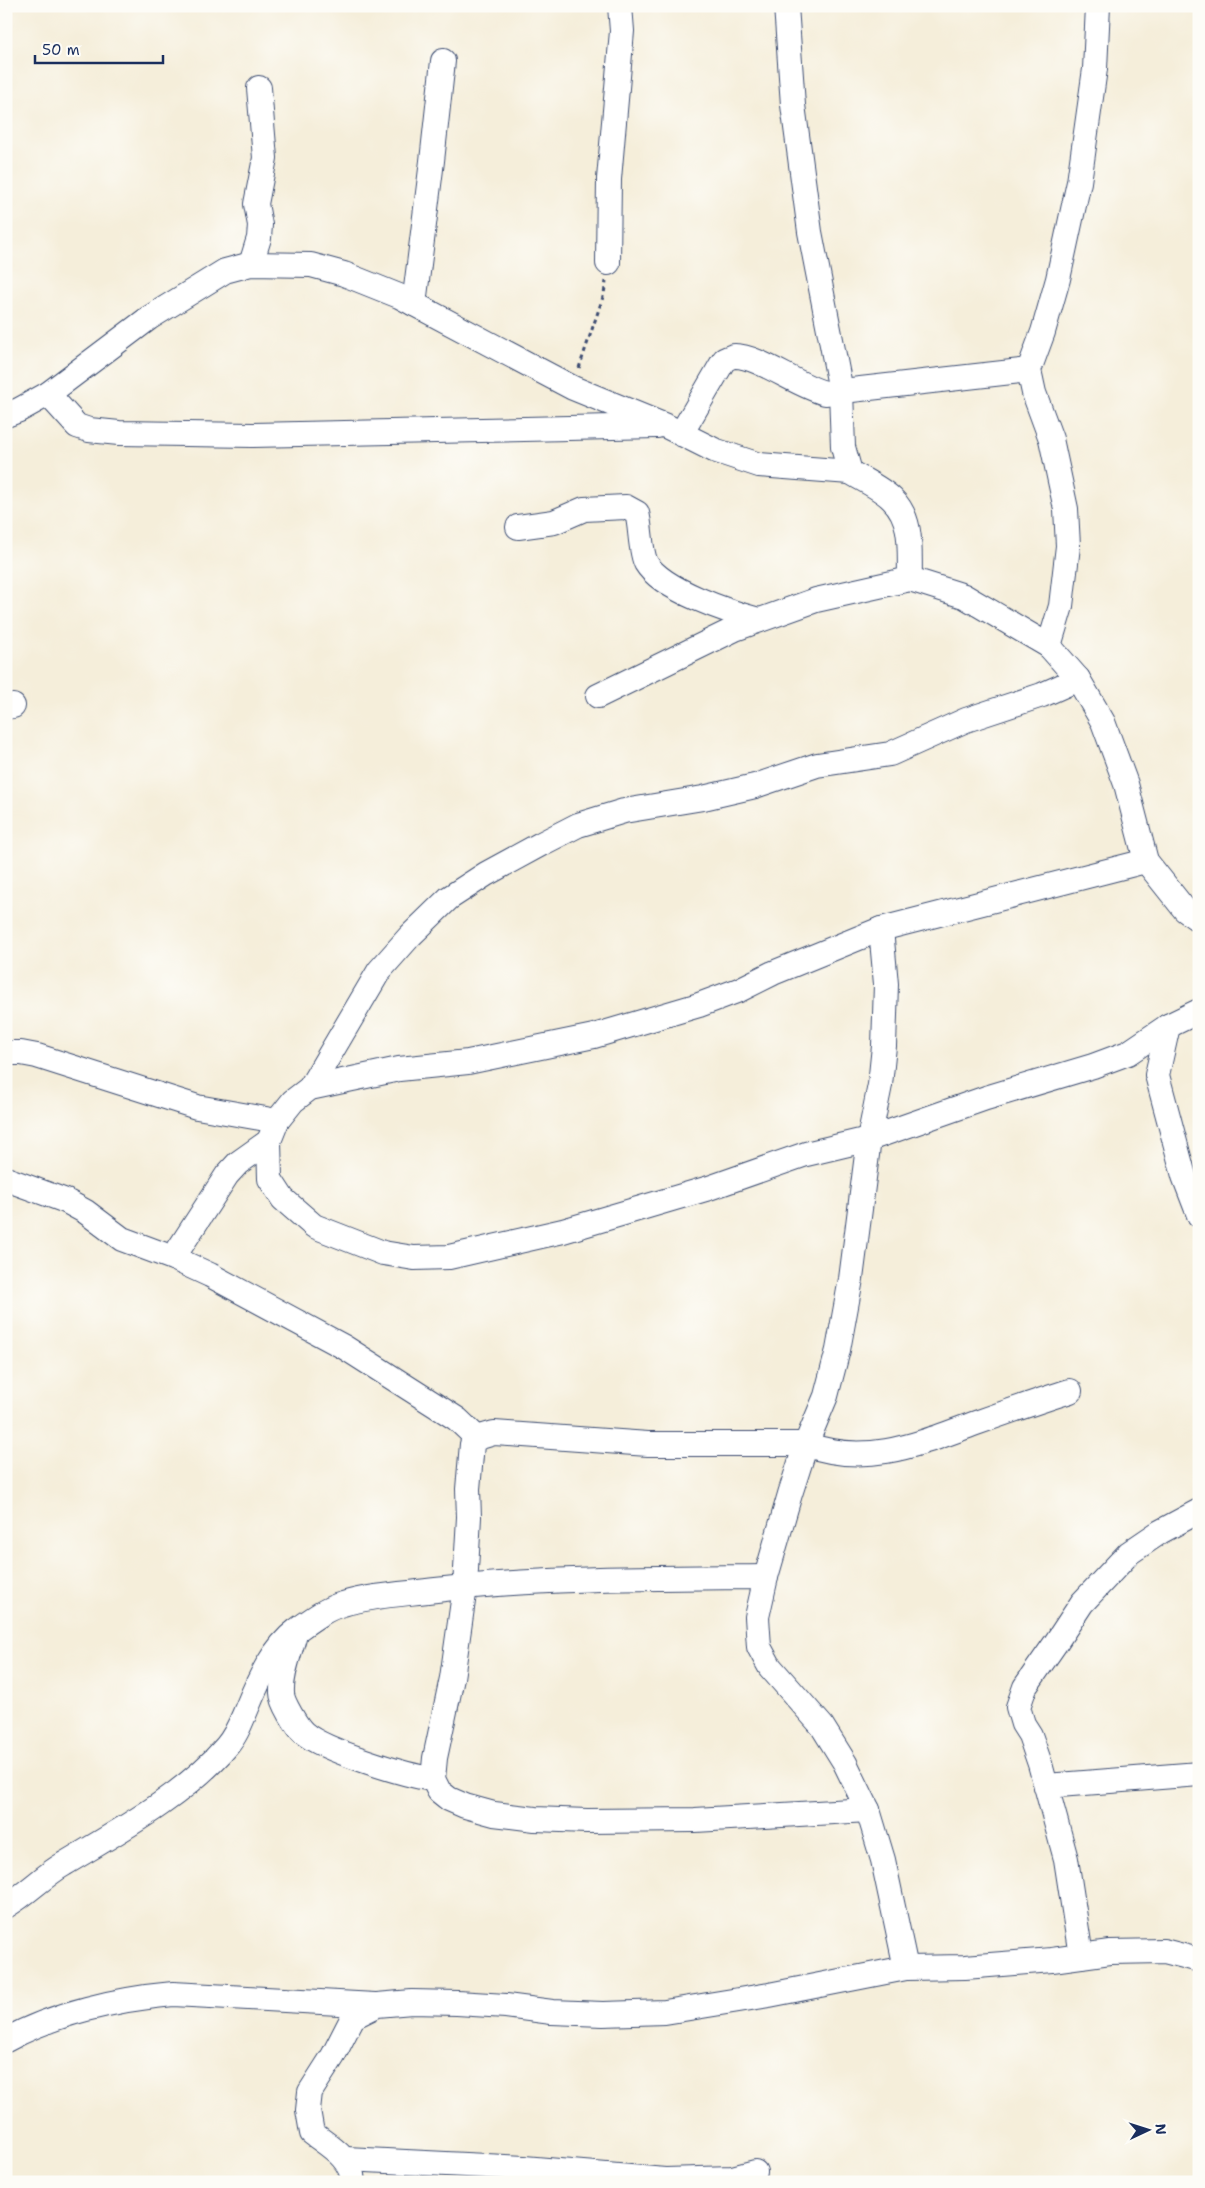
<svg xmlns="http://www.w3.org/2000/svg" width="1205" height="2188" viewBox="0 0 1205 2188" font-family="'Shantell Sans',sans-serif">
<rect width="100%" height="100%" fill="#fdfcf7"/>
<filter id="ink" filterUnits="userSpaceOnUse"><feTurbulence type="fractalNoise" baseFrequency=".02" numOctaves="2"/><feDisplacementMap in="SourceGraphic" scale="10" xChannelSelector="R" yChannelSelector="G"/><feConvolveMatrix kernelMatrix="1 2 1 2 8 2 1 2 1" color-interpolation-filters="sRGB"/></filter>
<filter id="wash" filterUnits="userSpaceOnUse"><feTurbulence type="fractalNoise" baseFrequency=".0096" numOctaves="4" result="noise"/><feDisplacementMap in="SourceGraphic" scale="20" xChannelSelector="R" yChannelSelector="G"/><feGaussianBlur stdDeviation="1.12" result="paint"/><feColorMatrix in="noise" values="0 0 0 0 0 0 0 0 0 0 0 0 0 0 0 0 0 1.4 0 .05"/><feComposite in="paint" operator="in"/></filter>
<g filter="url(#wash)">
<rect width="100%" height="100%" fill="#f5eeda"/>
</g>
<g filter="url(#ink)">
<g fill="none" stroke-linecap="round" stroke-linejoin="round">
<g stroke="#3c4c71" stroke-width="26">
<g id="minor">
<path d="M786 6 793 105 810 232 841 391 843 447 850 472C863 480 881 488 892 499 914 520 909 552 910 579"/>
<polyline points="608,263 609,179 622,31 620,6"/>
<polyline points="251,264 259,238 260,225 256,204 265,158 259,88"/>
<polyline points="414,304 432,161 443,61"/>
<polyline points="48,394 77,426 89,430 119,433 253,435 657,426"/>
<polyline points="6,415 19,410 48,394 149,318 225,271 251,264 311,265 344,274 399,296 573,388 666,426 714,450 759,465 850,472"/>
<path d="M681 434 724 360C728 358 732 356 735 356 758 356 798 386 825 393L1029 370"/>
<path d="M518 527 554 522 584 509 626 507 637 513C641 527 640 551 646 563 662 590 729 612 759 620"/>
<polyline points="1049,646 1061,606 1068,546 1066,509 1051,439 1034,393 1029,370 1043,332 1058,279 1079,182 1095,69 1098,6"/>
<polyline points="598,696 735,629 816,600 910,579 964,596 1049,646 1078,679 1103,722 1126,784 1146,861 1185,910 1199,920"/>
<polyline points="6,707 13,706"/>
<polyline points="1146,861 881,929 773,973 739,990 699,1005 594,1036 468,1062 399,1069 310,1088 293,1101 277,1121 269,1141 270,1179 283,1199 314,1226 383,1253 414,1258 449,1257 563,1231 709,1188 806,1154 869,1139 986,1098 1093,1066 1128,1053 1168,1026 1199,1011"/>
<polyline points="881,929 886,984 884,1046 880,1085 869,1139 851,1279 838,1350 826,1396 806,1444 790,1494 766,1577 757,1617 759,1647 770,1667 822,1726 845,1763 868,1810 883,1860 906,1968"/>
<polyline points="1168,1026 1157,1075 1184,1176 1199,1215"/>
<polyline points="6,1053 21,1053 37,1056 197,1107 277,1121"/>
<polyline points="310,1088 379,971 410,936 449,898 486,874 541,844 578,825 624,811 703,798 755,786 817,765 890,754 966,720 1042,695 1078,679"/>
<polyline points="6,1179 66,1201 86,1212 122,1239 173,1258 210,1275 344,1347 457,1419 477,1438"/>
<polyline points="173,1258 227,1175 238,1163 269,1141"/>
<path d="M294 1637C289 1655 281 1675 282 1693 282 1702 297 1727 304 1733 323 1750 407 1776 433 1779"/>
<polyline points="1046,1786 1199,1774"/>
<path d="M868 1810 695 1820 587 1821 535 1819 494 1814 465 1806 449 1799 439 1791 433 1779 435 1758 452 1678 465 1587 469 1517 468 1489 472 1444 477 1438 494 1433 648 1444H806C866 1467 919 1444 976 1423 1007 1412 1038 1401 1070 1391"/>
<path d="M6 1906C27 1894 43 1876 64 1864 117 1832 185 1795 226 1747 236 1736 241 1722 247 1708 258 1681 273 1648 297 1630 311 1620 327 1608 343 1604 373 1595 406 1594 436 1590 545 1577 656 1578 766 1577"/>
<polyline points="1081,1956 1066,1859 1040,1764 1030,1735 1023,1724 1018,1707 1025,1687 1055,1644 1082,1603 1129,1553 1160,1532 1199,1511"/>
<path d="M6 2040C55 2013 118 1999 173 1994L375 2005"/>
<polyline points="346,2159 524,2168 665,2180 732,2178 755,2172"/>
<path d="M353 2182C352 2158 329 2146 312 2133L308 2110 310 2092 333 2056 353 2017 377 2005 412 2002 457 2003 506 2006 552 2012 603 2014 665 2012 769 1995 906 1968 965 1967 1052 1960 1110 1952 1164 1951 1199 1960"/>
</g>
</g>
<polyline stroke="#3c4c71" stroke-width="3" stroke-dasharray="4 4" stroke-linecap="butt" points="579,368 604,294 606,281"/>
<use href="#minor" stroke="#fff" stroke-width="24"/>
</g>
</g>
<rect width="1205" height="2188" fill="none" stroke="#fdfcf7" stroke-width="25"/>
<g transform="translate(1148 2130) rotate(86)" stroke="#fdfcf7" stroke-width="4" paint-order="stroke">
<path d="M0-4L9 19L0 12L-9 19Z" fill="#1b2f5e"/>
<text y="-8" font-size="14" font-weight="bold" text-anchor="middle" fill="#1b2f5e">N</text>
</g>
<path d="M35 55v8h128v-8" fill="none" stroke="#1b2f5e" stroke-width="2.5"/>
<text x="42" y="55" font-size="15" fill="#1b2f5e" stroke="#fdfcf7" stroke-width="4" paint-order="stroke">50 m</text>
</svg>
